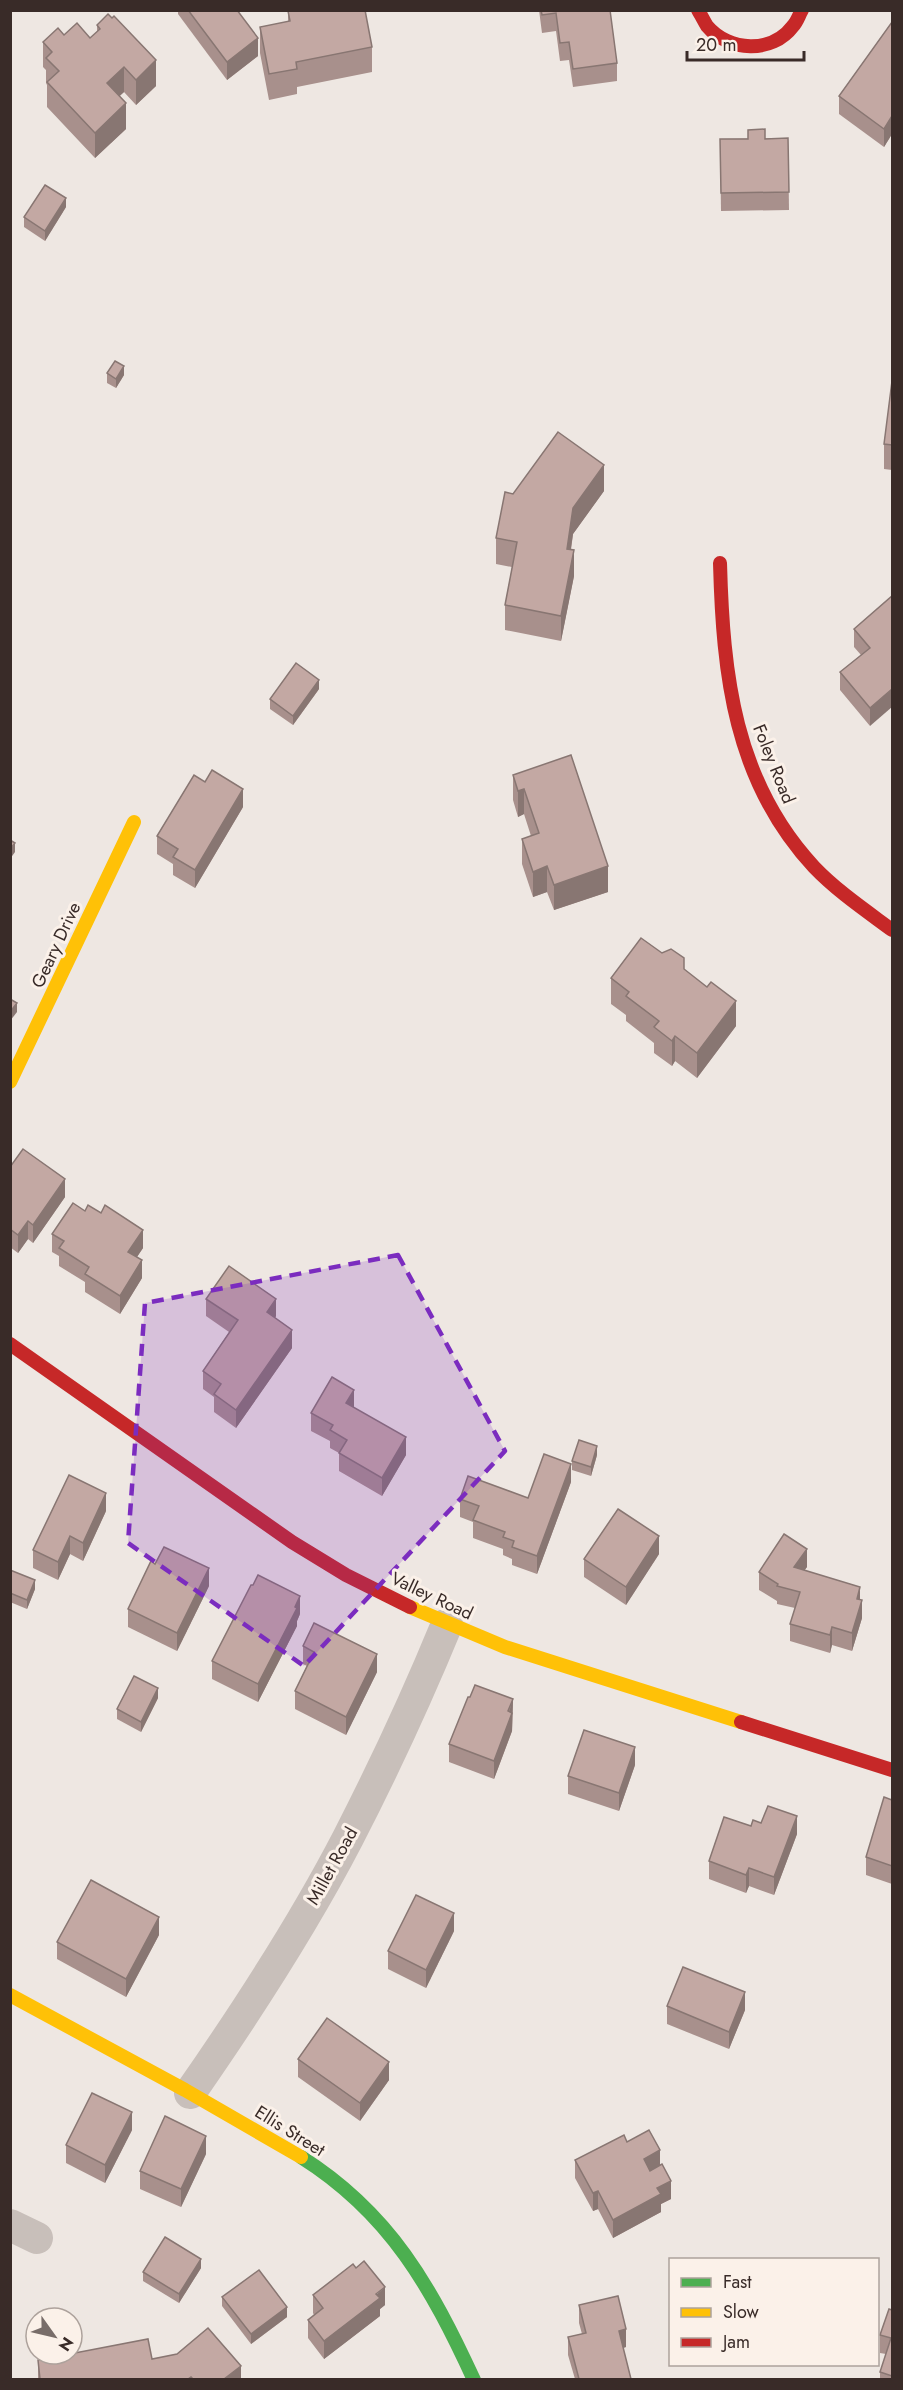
<svg xmlns="http://www.w3.org/2000/svg" width="903" height="2390" viewBox="0 0 903 2390" font-family="Jost,sans-serif">
<rect width="100%" height="100%" fill="#eee7e2"/>
<g fill="none" stroke-linecap="round" stroke-linejoin="round">
<g stroke="#c8bfba" stroke-width="32">
<path d="M190 2093C247 2011 302 1927 348 1838 384 1768 417 1697 447 1624"/>
<polyline points="10,2225 37,2238"/>
</g>
<path stroke="#4caf50" stroke-width="14" d="M301 2157C390 2213 431 2287 474 2380"/>
<g stroke="#ffc107" stroke-width="14">
<polyline points="10,1082 134,822"/>
<polyline points="410,1607 505,1647 741,1722"/>
<polyline points="10,1995 185,2090 301,2157"/>
</g>
<g stroke="#c62828" stroke-width="14">
<path d="M698 10C701 15 704 21 707 26 729 52 772 54 793 26 797 22 799 15 802 10"/>
<path d="M720 563C723 674 734 781 814 867 837 891 865 910 892 930"/>
<polyline points="10,1344 292,1542 346,1575 410,1607"/>
<polyline points="741,1722 892,1770"/>
</g>
</g>
<g fill="#a8908c">
<polygon points="178,10 237,10 258,56 227,80 178,14"/>
<polygon points="539,10 610,10 617,63 617,81 573,87 569,60 560,61 556,31 542,33"/>
<polygon points="288,11 372,47 372,72 297,87 297,94 269,100 260,53 260,27 288,22"/>
<polygon points="892,22 892,134 884,147 839,114 839,96"/>
<polygon points="97,25 156,86 136,105 124,92 119,96 126,129 95,158 47,107 47,85 46,83 46,70 43,67 43,42 64,35 90,38 97,32"/>
<polygon points="788,138 789,210 721,211 720,139"/>
<polygon points="66,207 45,241 24,227 24,217"/>
<polygon points="107,373 124,375 116,388 107,383"/>
<polygon points="892,381 892,470 884,469 884,444"/>
<polygon points="604,491 573,534 571,550 574,576 561,641 505,630 505,605 512,567 496,564 496,538 513,494"/>
<polygon points="892,596 870,726 840,690 840,672 861,655 854,647 854,629"/>
<polygon points="319,689 293,725 270,709 270,699"/>
<polygon points="513,775 608,892 554,910 547,892 533,897 522,864 522,839 531,836 524,814 518,817 513,800"/>
<polygon points="243,807 195,888 173,875 173,864 157,854 157,836"/>
<polygon points="684,969 736,1026 697,1078 675,1061 672,1066 654,1053 654,1043 626,1021 626,1015 611,1004 611,978"/>
<polygon points="10,1167 65,1197 33,1243 28,1239 18,1253 10,1247"/>
<polygon points="52,1234 143,1248 137,1257 142,1278 120,1314 85,1292 85,1282 59,1266 59,1256 52,1252"/>
<polygon points="206,1299 276,1316 275,1318 292,1348 236,1428 214,1412 214,1397 203,1389 203,1371 229,1332 206,1316"/>
<polygon points="354,1407 406,1455 382,1496 339,1471 339,1453 330,1448 330,1441 311,1431 311,1413"/>
<polygon points="597,1455 591,1476 572,1470 572,1461"/>
<polygon points="571,1482 537,1574 512,1565 512,1559 503,1555 503,1549 473,1538 473,1522 460,1517 460,1499 528,1498"/>
<polygon points="106,1511 83,1561 70,1554 58,1580 33,1568 33,1550"/>
<polygon points="659,1554 626,1605 584,1577 584,1559"/>
<polygon points="807,1567 804,1570 860,1600 862,1618 852,1651 832,1645 830,1653 790,1641 790,1624 795,1608 777,1604 777,1601 759,1590 759,1572"/>
<polygon points="10,1570 35,1589 27,1609 10,1602"/>
<polygon points="209,1586 177,1651 128,1627 128,1609"/>
<polygon points="300,1614 297,1621 297,1626 258,1702 212,1679 212,1661"/>
<polygon points="303,1646 377,1672 346,1735 295,1709 295,1691 307,1666 303,1664"/>
<polygon points="158,1698 141,1732 117,1719 117,1709"/>
<polygon points="513,1699 512,1731 494,1779 449,1762 449,1744"/>
<polygon points="635,1765 619,1811 568,1794 568,1776"/>
<polygon points="892,1800 892,1884 866,1875 866,1857"/>
<polygon points="751,1826 797,1834 774,1895 749,1886 746,1893 709,1879 709,1861"/>
<polygon points="454,1931 426,1988 388,1969 388,1951"/>
<polygon points="159,1935 126,1997 57,1959 57,1942"/>
<polygon points="667,2006 745,2010 729,2049 667,2024"/>
<polygon points="298,2059 389,2080 360,2121 298,2077"/>
<polygon points="132,2130 105,2183 66,2163 66,2145"/>
<polygon points="627,2142 660,2165 671,2199 661,2204 661,2212 613,2238 598,2209 593,2211 575,2178 575,2160"/>
<polygon points="206,2154 181,2207 140,2189 140,2171"/>
<polygon points="201,2268 179,2303 143,2281 143,2272"/>
<polygon points="313,2295 385,2305 380,2309 380,2316 324,2359 308,2338 308,2320 314,2315 313,2313"/>
<polygon points="222,2297 287,2317 251,2344 222,2306"/>
<polygon points="579,2305 626,2347 623,2348 631,2379 575,2379 568,2355 568,2337 582,2334 579,2323"/>
<polygon points="892,2310 892,2379 880,2379 880,2372 886,2354 880,2353 880,2335"/>
<polygon points="152,2359 241,2379 38,2379 38,2360"/>
</g>
<g fill="#887672">
<polygon points="258,38 258,56 227,80 227,62"/>
<polygon points="156,60 156,86 136,105 136,80"/>
<polygon points="124,67 124,92 107,108 107,83"/>
<polygon points="126,103 126,129 95,158 95,133"/>
<polygon points="892,116 892,134 884,147 884,129"/>
<polygon points="66,198 66,207 45,241 45,231"/>
<polygon points="124,366 124,375 116,388 116,379"/>
<polygon points="604,465 604,491 573,534 567,574 567,549 573,508"/>
<polygon points="574,550 574,576 561,641 561,616"/>
<polygon points="12,652 12,670 10,674 10,656"/>
<polygon points="319,680 319,689 293,725 293,716"/>
<polygon points="892,689 892,707 870,726 870,708"/>
<polygon points="243,789 243,807 195,888 195,870"/>
<polygon points="524,789 524,814 518,817 518,791"/>
<polygon points="15,843 15,852 10,859 10,849"/>
<polygon points="547,866 547,892 533,897 533,872"/>
<polygon points="608,866 608,892 554,910 554,885"/>
<polygon points="736,1001 736,1026 697,1078 697,1053"/>
<polygon points="17,1003 17,1012 10,1021 10,1012"/>
<polygon points="675,1036 675,1061 672,1066 672,1041"/>
<polygon points="65,1179 65,1197 33,1243 33,1225"/>
<polygon points="28,1221 28,1239 18,1253 18,1235"/>
<polygon points="143,1230 143,1248 128,1270 128,1252"/>
<polygon points="142,1260 142,1278 120,1314 120,1296"/>
<polygon points="276,1299 276,1316 267,1330 267,1312"/>
<polygon points="292,1330 292,1348 236,1428 236,1410"/>
<polygon points="354,1390 354,1408 346,1403"/>
<polygon points="406,1437 406,1455 382,1496 382,1478"/>
<polygon points="597,1446 597,1455 591,1476 591,1467"/>
<polygon points="571,1464 571,1482 537,1574 537,1556"/>
<polygon points="106,1493 106,1511 83,1561 83,1543"/>
<polygon points="70,1536 70,1554 58,1580 58,1562"/>
<polygon points="659,1536 659,1554 626,1605 626,1587"/>
<polygon points="807,1549 807,1567 794,1585 794,1567"/>
<polygon points="209,1568 209,1586 177,1651 177,1633"/>
<polygon points="35,1580 35,1589 27,1609 27,1600"/>
<polygon points="860,1587 860,1605 862,1600 862,1618 852,1651 852,1633 857,1599"/>
<polygon points="300,1596 300,1614 297,1621 297,1626 258,1702 258,1684"/>
<polygon points="832,1627 832,1645 830,1653 830,1635"/>
<polygon points="377,1654 377,1672 346,1735 346,1717"/>
<polygon points="158,1688 158,1698 141,1732 141,1722"/>
<polygon points="513,1699 512,1731 494,1779 494,1761"/>
<polygon points="635,1747 635,1765 619,1811 619,1793"/>
<polygon points="797,1816 797,1834 774,1895 774,1877"/>
<polygon points="749,1868 749,1886 746,1893 746,1875"/>
<polygon points="454,1913 454,1931 426,1988 426,1970"/>
<polygon points="159,1917 159,1935 126,1997 126,1979"/>
<polygon points="745,1992 745,2010 729,2049 729,2032"/>
<polygon points="389,2062 389,2080 360,2121 360,2103"/>
<polygon points="132,2112 132,2130 105,2183 105,2165"/>
<polygon points="206,2136 206,2154 181,2207 181,2189"/>
<polygon points="660,2150 660,2168 644,2177 644,2159"/>
<polygon points="671,2181 671,2199 661,2204 661,2212 613,2238 613,2220 657,2188"/>
<polygon points="598,2191 598,2209 593,2211 593,2193"/>
<polygon points="201,2259 201,2268 179,2303 179,2294"/>
<polygon points="385,2287 385,2305 380,2309 380,2316 324,2359 324,2341"/>
<polygon points="287,2307 287,2317 251,2344 251,2334"/>
<polygon points="626,2329 626,2347 619,2349 619,2331"/>
<polygon points="241,2366 241,2379 224,2379"/>
</g>
<g fill="#c3a8a3" stroke="#887672" stroke-width="1.5">
<polygon points="188,10 237,10 258,38 227,62"/>
<polygon points="365,10 372,47 296,62 297,69 269,74 260,27 290,21 288,11 289,10"/>
<polygon points="541,10 610,10 617,63 573,69 569,42 560,43 556,13 542,15"/>
<polygon points="108,14 112,18 114,16 156,60 136,80 124,67 107,83 126,103 95,133 47,82 59,71 46,58 52,52 43,42 58,28 64,35 77,23 90,38 100,29 97,25"/>
<polygon points="892,22 892,116 884,129 839,96"/>
<polygon points="765,129 765,139 788,138 789,192 721,193 720,139 748,139 748,130"/>
<polygon points="45,185 66,198 45,231 24,217"/>
<polygon points="115,361 124,366 116,379 107,373"/>
<polygon points="892,381 892,445 884,444"/>
<polygon points="558,432 604,465 573,508 567,549 574,550 561,616 505,605 517,542 496,538 505,492 513,494"/>
<polygon points="892,596 892,689 870,708 840,672 870,648 854,629"/>
<polygon points="296,663 319,680 293,716 270,699"/>
<polygon points="571,755 608,866 554,885 547,866 533,872 522,839 539,833 524,789 518,791 513,775"/>
<polygon points="212,770 243,789 195,870 173,857 178,849 157,836 194,775 205,782"/>
<polygon points="10,840 15,843 10,849"/>
<polygon points="641,938 662,953 671,949 684,958 684,969 707,987 711,982 736,1001 697,1053 675,1036 672,1041 654,1027 659,1021 626,996 629,992 611,978"/>
<polygon points="10,999 17,1003 10,1012"/>
<polygon points="23,1149 65,1179 33,1225 28,1221 18,1235 10,1229 10,1167"/>
<polygon points="73,1203 85,1211 88,1205 101,1213 105,1205 143,1230 128,1252 142,1260 120,1296 85,1274 89,1267 59,1248 64,1241 52,1234"/>
<polygon points="229,1266 276,1299 267,1312 292,1330 236,1410 214,1394 221,1384 203,1371 238,1320 206,1299"/>
<polygon points="332,1377 354,1390 346,1403 406,1437 382,1478 339,1453 347,1440 330,1430 333,1425 311,1413"/>
<polygon points="579,1440 597,1446 591,1467 572,1461"/>
<polygon points="544,1454 571,1464 537,1556 512,1547 514,1541 503,1537 505,1532 473,1520 479,1506 460,1499 468,1476 528,1498"/>
<polygon points="69,1475 106,1493 83,1543 70,1536 58,1562 33,1550"/>
<polygon points="618,1509 659,1536 626,1587 584,1559"/>
<polygon points="784,1534 807,1549 794,1567 860,1587 857,1599 862,1600 852,1633 832,1627 830,1635 790,1624 800,1592 777,1586 778,1584 759,1572"/>
<polygon points="164,1547 209,1568 177,1633 128,1609 151,1561 155,1564"/>
<polygon points="10,1570 35,1580 27,1600 10,1593"/>
<polygon points="258,1575 300,1596 295,1607 297,1608 258,1684 212,1661 251,1585 253,1585"/>
<polygon points="314,1623 377,1654 346,1717 295,1691 314,1652 303,1646"/>
<polygon points="134,1676 158,1688 141,1722 117,1709"/>
<polygon points="475,1685 513,1699 508,1711 512,1713 494,1761 449,1744 468,1697 470,1697"/>
<polygon points="584,1730 635,1747 619,1793 568,1776"/>
<polygon points="884,1797 892,1800 892,1866 866,1857"/>
<polygon points="768,1806 797,1816 774,1877 749,1868 746,1875 709,1861 724,1817 751,1826 753,1820 761,1823"/>
<polygon points="91,1880 159,1917 126,1979 57,1942"/>
<polygon points="416,1895 454,1913 426,1970 388,1951"/>
<polygon points="683,1967 745,1992 729,2032 667,2006"/>
<polygon points="327,2018 389,2062 360,2103 298,2059"/>
<polygon points="92,2093 132,2112 105,2165 66,2145"/>
<polygon points="165,2116 206,2136 181,2189 140,2171"/>
<polygon points="649,2130 660,2150 644,2159 650,2171 662,2164 671,2181 657,2188 661,2194 613,2220 598,2191 593,2193 575,2160 624,2135 627,2142"/>
<polygon points="165,2237 201,2259 179,2294 143,2272"/>
<polygon points="364,2261 385,2287 376,2294 380,2298 324,2341 308,2320 323,2308 313,2295 353,2264 356,2268"/>
<polygon points="259,2270 287,2307 251,2334 222,2297"/>
<polygon points="618,2296 626,2329 619,2331 631,2379 579,2379 568,2337 586,2333 579,2305"/>
<polygon points="889,2309 892,2310 892,2376 880,2372 891,2338 880,2335"/>
<polygon points="208,2328 241,2366 224,2379 193,2379 191,2377 188,2379 40,2379 38,2360 148,2339 152,2359 177,2354"/>
</g>
<path fill="#7b2cbf" fill-opacity="0.2" stroke="#7b2cbf" stroke-width="4.5" stroke-dasharray="12 8" stroke-linejoin="round" d="M398 1255 505 1451 304 1666 128 1543 145 1303Z"/>
<g text-anchor="middle" dominant-baseline="central" stroke-width="6" stroke-linejoin="round" paint-order="stroke">
<g font-size="18" fill="#392b28" stroke="#fbf1e9">
<text transform="translate(774 764) rotate(68)">Foley Road</text>
<text transform="translate(56 945) rotate(-65)">Geary Drive</text>
<text transform="translate(432 1596) rotate(25)">Valley Road</text>
<text transform="translate(332 1866) rotate(-61)">Millet Road</text>
<text transform="translate(290 2131) rotate(32)">Ellis Street</text>
</g>
</g>
<rect width="903" height="2390" fill="none" stroke="#392b28" stroke-width="24"/>
<rect x="669" y="2258" width="210" height="108" fill="#fbf1e9" stroke="#ada29c" stroke-width="1.5"/>
<rect x="681" y="2278" width="30" height="9" fill="#4caf50" stroke="#ada29c" stroke-width="1.5"/>
<text x="723" y="2288" font-size="18" fill="#392b28">Fast</text>
<rect x="681" y="2308" width="30" height="9" fill="#ffc107" stroke="#ada29c" stroke-width="1.5"/>
<text x="723" y="2318" font-size="18" fill="#392b28">Slow</text>
<rect x="681" y="2338" width="30" height="9" fill="#c62828" stroke="#ada29c" stroke-width="1.5"/>
<text x="723" y="2348" font-size="18" fill="#392b28">Jam</text>
<g transform="translate(54 2336) rotate(124)"><circle r="28" fill="#fbf1e9" stroke="#ada29c" stroke-width="1.5"/>
<path d="M0-4.5L10 22L0 15L-10 22Z" fill="#786d69"/>
<text y="-9" font-size="16" font-weight="bold" text-anchor="middle" fill="#392b28">N</text>
</g>
<path d="M687 51v9h117v-9" fill="none" stroke="#392b28" stroke-width="3"/>
<text x="696" y="51" font-size="18" fill="#392b28" stroke="#fbf1e9" stroke-width="4.5" paint-order="stroke">20 m</text>
</svg>
